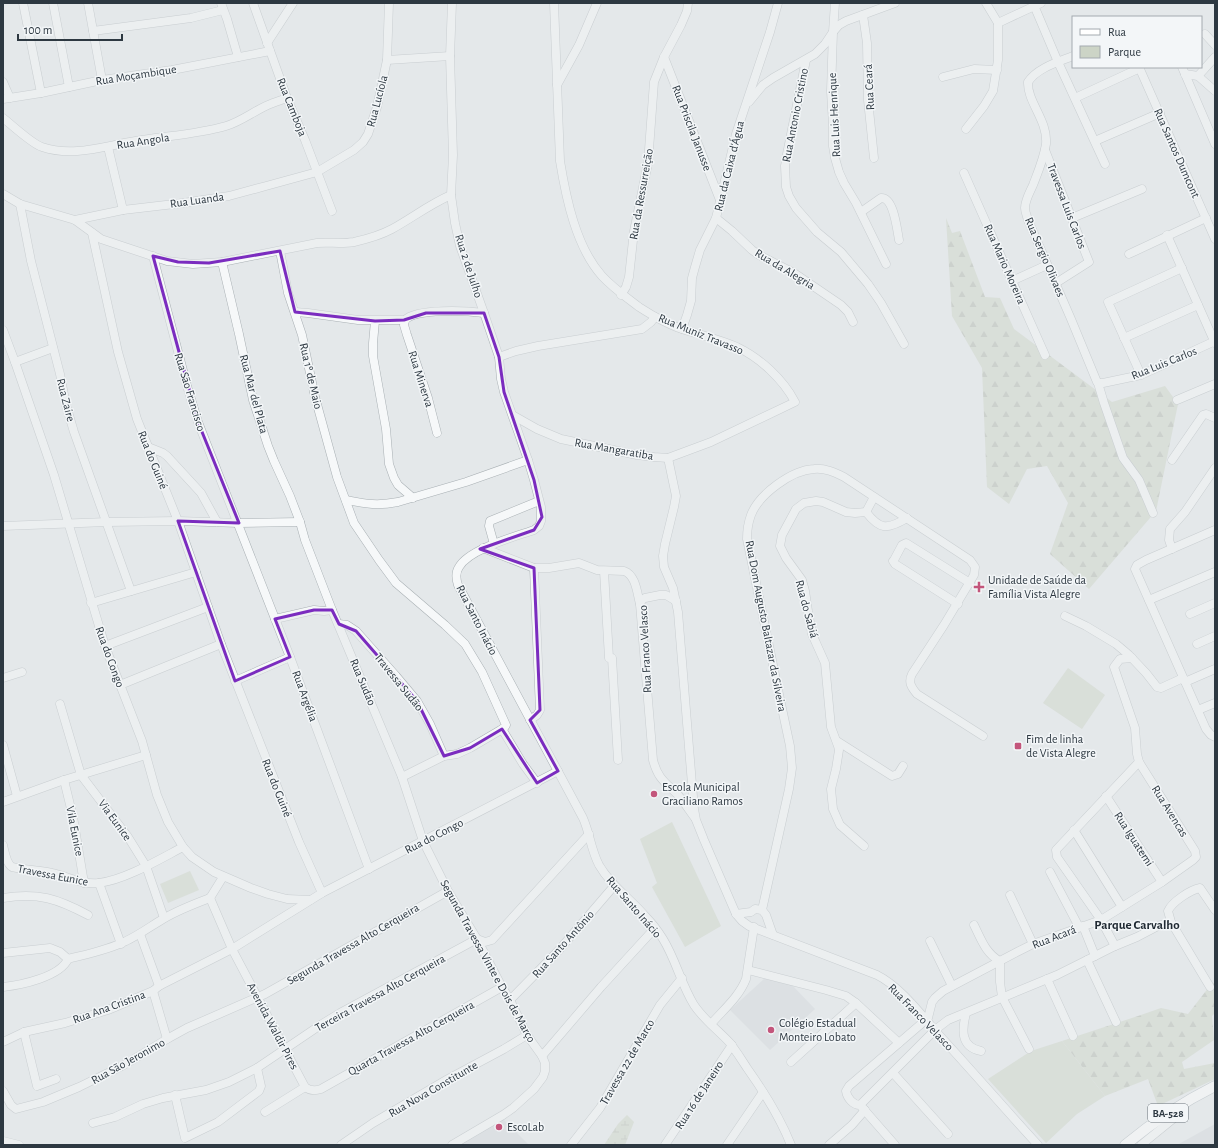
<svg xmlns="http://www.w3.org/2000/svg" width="1218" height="1148" viewBox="0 0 1218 1148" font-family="'Alegreya Sans',sans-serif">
<defs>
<pattern id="forest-firs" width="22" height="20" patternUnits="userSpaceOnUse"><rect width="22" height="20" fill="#ccd4c6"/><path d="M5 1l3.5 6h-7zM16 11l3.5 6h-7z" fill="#b0b7ab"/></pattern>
<pattern id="wetland-marsh" width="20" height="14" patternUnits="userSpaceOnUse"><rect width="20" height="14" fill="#ccd4c6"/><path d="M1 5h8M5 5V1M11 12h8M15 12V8" fill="none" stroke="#b0b7ab"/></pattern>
</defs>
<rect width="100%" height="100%" fill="#e4e8ea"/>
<g fill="#d2d7dc">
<polygon points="765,978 790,983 815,1009 770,1050 730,1010"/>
<polygon points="503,1119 529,1145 457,1145"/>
<polygon points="1215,1124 1215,1145 1177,1145"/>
</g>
<g fill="#ccd4c6">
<polygon points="1068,668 1105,695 1082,729 1043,703"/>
<polygon points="672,822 721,926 685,947 652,887 657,883 640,839"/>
<polygon points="190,871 199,890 168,903 160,884"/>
<polygon points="1062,1041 1105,1096 1077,1114 1046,1143 988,1079 1031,1051"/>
</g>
<g fill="url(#forest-firs)">
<polygon points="946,218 952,233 960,231 985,297 1000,298 1014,329 1112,402 1165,386 1178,404 1156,511 1089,589 1050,554 1068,503 1047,466 1027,469 1009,504 987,487 982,368 952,316"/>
<polygon points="1215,982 1215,1013 1212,1016 1214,1040 1182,1062 1184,1069 1215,1063 1215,1079 1158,1106 1148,1079 1105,1096 1062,1041 1138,1016 1161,1008 1188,1014 1209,987"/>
</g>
<polygon fill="url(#wetland-marsh)" points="627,1115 634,1122 625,1145 604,1145 618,1124"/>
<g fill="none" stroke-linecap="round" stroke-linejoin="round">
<g stroke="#a9b0b4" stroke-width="9">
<g id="minor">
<polyline points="23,3 41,93"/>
<polyline points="53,3 69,87"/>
<polyline points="88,3 102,80"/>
<polyline points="221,3 227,19 238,57"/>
<polyline points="253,3 287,98 305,140 332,211"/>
<path d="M452 3 450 56 453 155 451 195 455 223 460 246 484 313 499 357 501 379 504 392 528 460 534 480 541 507V521L539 526 534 530C514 537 469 549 459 567 455 573 456 579 458 585L583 818C590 834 591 850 599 865 611 886 631 899 646 917 652 923 658 931 663 939 676 960 681 984 694 1005 704 1020 718 1030 730 1043 736 1051 742 1060 747 1068 764 1092 780 1117 791 1145"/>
<polyline points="835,3 833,32 831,91 833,125 833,146 835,158 839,172 844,183 856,203 886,264"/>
<polyline points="986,3 998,23"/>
<polyline points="1033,3 1058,62 1105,164"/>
<polyline points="863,15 867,43 868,100 874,158"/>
<polyline points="93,31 191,18 223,10"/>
<polyline points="1205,34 1215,45"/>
<polyline points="267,43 293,3"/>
<path d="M1073 56C1058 62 1037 68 1028 82 1027 102 1048 120 1046 144 1044 158 1038 172 1033 185 1030 192 1025 200 1025 208 1025 212 1027 216 1028 220L1071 319 1097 382 1099 383H1103L1141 375 1215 341"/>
<polyline points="664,57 720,200"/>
<polyline points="387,60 450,56"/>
<polyline points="806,60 787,154 785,166 786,187 789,196 796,208 817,232 841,252 868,284 881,303 904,344"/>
<polyline points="1139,67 1215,239"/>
<polyline points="1182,67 1215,144"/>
<polyline points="1185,74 1198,76 1215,91"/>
<polyline points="1198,76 1215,57"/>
<polyline points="943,77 974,69 997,70"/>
<polyline points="3,82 10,98"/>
<polyline points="557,85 579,45 597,3"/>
<polyline points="1075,98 1140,68"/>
<polyline points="3,99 41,93 102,80 172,70 270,51"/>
<polyline points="749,102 763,85 773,78 815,54 825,44 833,32 839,25 846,21 895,3"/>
<path d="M3 118C12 125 32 144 42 147 71 157 101 147 130 142 162 136 195 135 226 126 243 121 256 109 273 103 277 101 282 100 287 98"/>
<polyline points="966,129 984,106 993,91 998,60 998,23 1041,3"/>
<polyline points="1095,141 1160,113"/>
<polyline points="108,147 123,210"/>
<polyline points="1045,150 1089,262 1056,283"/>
<polyline points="964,173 1045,355"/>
<path d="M3 194 20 204 75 220 101 239 167 261 193 264 222 262 317 243C329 242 342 244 354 242 367 239 381 235 392 229 412 218 430 204 451 195"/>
<polyline points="20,204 31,261 60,374 66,405 74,432 131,591"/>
<path d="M861 212 881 198C894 197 897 230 899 240"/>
<polyline points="716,218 732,231 752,250 759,255 794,273 841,305 848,312 853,322"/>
<polyline points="1072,218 1142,189"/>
<polyline points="75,220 123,210 183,203 229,196 266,186 317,172 354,150 363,142 368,134 377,107 387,60 389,3"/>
<polyline points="92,233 118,352 137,419 178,521 221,644 299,842 322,893"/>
<polyline points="1167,235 1215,343"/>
<polyline points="280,251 288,293 302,335 315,397 323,426 337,477 354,523 379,560 396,583 445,625 465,644 482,672 506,725 504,728 470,748 457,754 444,756 402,777"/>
<polyline points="1129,254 1206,218"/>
<polyline points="153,256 187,386 198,422 290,657 369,869"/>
<polyline points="222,262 239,334 253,400 268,446 274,461 290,496 300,522 305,540 332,610 402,777 423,841 448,891 477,939 502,987 510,1000 527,1035 542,1056 601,987 655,928"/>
<polyline points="1012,281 1047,265"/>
<polyline points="621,295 626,287 629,277 634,231 648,163 654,82 664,57 681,25 687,11 688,3"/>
<polyline points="295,312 308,313 358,320 405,320"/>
<polyline points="375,321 373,343 373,356 386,429 389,464 394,478 398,485 413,498"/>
<polyline points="682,329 687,315 691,301 692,278 695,267 700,250 716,218 736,134 770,32 778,3"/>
<polyline points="3,330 15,362 54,475 105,646 142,741 157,795 168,822 183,847 192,857 214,872 251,888 268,894 287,899 310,900"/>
<polyline points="1124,338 1198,305"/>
<polyline points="499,357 516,351 538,346 642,329 651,322 655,317"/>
<polyline points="15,362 53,348"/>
<polyline points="1141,375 1108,302 1182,268"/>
<polyline points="1098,383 1104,403 1123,458 1139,480 1153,513"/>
<polyline points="1177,400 1215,384"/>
<path d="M514 416 537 429 561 439 637 455 654 457 668 458 711 442 795 402C783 379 760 358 737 347 719 339 700 335 682 329 666 324 653 316 639 307 626 297 613 288 602 276 576 247 566 198 560 161L554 3"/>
<path d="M437 433 428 398 407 335 404 325 405 320C416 308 468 311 484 313"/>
<polyline points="148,447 163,453 167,456 201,493 217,522"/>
<path d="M668 458 676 496 674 507 665 544 663 556 664 567 673 588 678 612 694 809 696 820 704 840 736 914 742 921 749 926 877 975C901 987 922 1016 940 1036 973 1072 1005 1109 1038 1145"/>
<polyline points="1172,460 1203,415 1206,414 1215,418"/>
<path d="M346 500C367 504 377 506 398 502L466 482 528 460"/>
<path d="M866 512C880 530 887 530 907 518"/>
<polyline points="3,526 107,522 178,521 239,523 300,522"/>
<polyline points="1215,530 1146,560 1137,565 1135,569 1206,729 1211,735 1215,737"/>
<polyline points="494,544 489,526 490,521 539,501"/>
<path d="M483 548 534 568H549L579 563 597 570 624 571C636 575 637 593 640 604L653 760C658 779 665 782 678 795 684 802 689 810 695 818"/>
<polyline points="1172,549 1169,540 1170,529 1185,512 1215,468"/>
<polyline points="604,571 609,658"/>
<polyline points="1149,600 1215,572"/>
<polyline points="91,603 196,572"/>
<polyline points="640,604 642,600 645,598 660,595 666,595 676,601"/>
<polyline points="958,604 895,564 893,561 894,560 902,545 906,543 970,583"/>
<polyline points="1190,614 1215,603"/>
<polyline points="1065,616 1086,626 1116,644 1129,655 1146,673 1157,687 1161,688 1183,678"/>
<polyline points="275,619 314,610 324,611 332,610"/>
<polyline points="339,624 347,625 356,631 396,676 417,701 430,724 444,756"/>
<polyline points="1197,644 1215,636"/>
<polyline points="105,646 208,607"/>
<polyline points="612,658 618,760"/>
<polyline points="3,678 22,672"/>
<polyline points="235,681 290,657"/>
<polyline points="1185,682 1215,669"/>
<polyline points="120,685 221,644"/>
<polyline points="60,704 81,775 128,837 146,866 164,918"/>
<polyline points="1198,710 1215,703"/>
<polyline points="530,720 537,715 540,710 534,568"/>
<polyline points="502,729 523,764 537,783"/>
<polyline points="837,741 892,776 898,774 903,766"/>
<polyline points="3,745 17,796"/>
<polyline points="64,780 73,817 84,883"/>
<polyline points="1106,796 1162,882"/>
<polyline points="3,802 64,780 146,755"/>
<polyline points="1074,830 1122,907"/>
<path d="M3 845C5 853 6 863 12 867 25 870 39 870 52 873 67 876 82 885 99 883 125 880 160 859 183 847"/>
<polyline points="864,846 840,825 833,809 831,789 836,769 839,750 838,746 831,727 825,663 812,634 808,611 805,591 802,580 786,558 780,546 782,535 796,509 804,503 816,501 823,502 846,512 855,513 866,512 874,497"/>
<polyline points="1050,872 1079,927"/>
<polyline points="99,883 121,944"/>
<polyline points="1010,895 1033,944"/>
<path d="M3 898C38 892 58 899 88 915"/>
<path d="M210 898 232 949 305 1087C310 1091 315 1091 321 1089L502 987"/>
<polyline points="210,898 223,877"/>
<path d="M762 910 789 789 792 768 790 746 780 699 747 539C747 530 748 523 751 515 759 494 792 470 814 469 825 468 834 472 844 477L970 560 975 567 974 575 944 625 912 674C908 682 911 687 917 694L983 736"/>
<polyline points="736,914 751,912 755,909 762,910 766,915 773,935"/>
<path d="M974 925C981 939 986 954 1000 961V982L1002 997 1029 1049"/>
<polyline points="1083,926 1095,956"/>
<polyline points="140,934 159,986"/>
<polyline points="930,941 952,986"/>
<polyline points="1115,946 1101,920 1057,857 1056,850 1139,762"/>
<polyline points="3,953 50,948 60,952 68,959"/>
<polyline points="1087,960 1116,1022"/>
<polyline points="748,970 826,990 846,996 856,1003 899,1043"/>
<polyline points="1047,979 1073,1036"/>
<path d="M3 987C21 985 60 977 68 959 88 954 108 950 126 941 139 935 151 926 163 919 178 910 194 904 210 898"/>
<path d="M1210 987 1171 922 1168 911C1172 902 1190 890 1200 888L1215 910"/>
<polyline points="153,991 167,1039"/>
<polyline points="510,1000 559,950 614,886"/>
<path d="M966 1013C962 1029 960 1047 981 1051"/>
<path d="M711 1024C723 1010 739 997 746 979L754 927"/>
<polyline points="24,1032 37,1086 56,1079"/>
<polyline points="3,1042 24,1032 65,1023 108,1010 153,991 159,986 232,949 322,893 558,771"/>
<polyline points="791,1062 856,1003"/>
<polyline points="893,1073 948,1134"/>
<polyline points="3,1091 11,1105 16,1109 43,1102 79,1087 124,1065 167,1039 187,1028 265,994 448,891"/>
<polyline points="175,1095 185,1138 218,1122 259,1091 261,1086 257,1068"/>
<polyline points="860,1105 935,1030 948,1020 1057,975 1115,946 1137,937 1158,926 1171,922"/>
<polyline points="265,1112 305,1087"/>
<polyline points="93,1123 115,1117 143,1104 163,1098 206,1090 229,1082 257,1068 322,1024 340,1013 477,939 485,942 492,940 589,834"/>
<polyline points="3,1141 19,1145"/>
<polyline points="341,1145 373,1123 448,1079 504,1049 527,1035"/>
<polyline points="452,1145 503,1115 513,1108 534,1089 543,1077 545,1071 545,1063 542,1056"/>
<polyline points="571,1145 600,1108 660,1005 682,978"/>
<polyline points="665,1145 732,1045"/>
<polyline points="727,1145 763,1092"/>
<polyline points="829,1145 852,1125 865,1110"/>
<path d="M895 1145 860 1105C853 1105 847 1098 846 1091L849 1086 928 1018 932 1002 935 998 943 991 1017 952 1033 944 1101 920 1162 882 1193 860 1196 857 1195 851 1139 762 1137 754 1135 728 1114 667 1120 659 1132 658"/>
<polyline points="1141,1145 1173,1119"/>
</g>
</g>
<g stroke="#a4aeb5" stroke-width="11">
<path id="major" d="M1125 1145C1153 1122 1183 1102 1215 1086"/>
</g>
<use href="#minor" stroke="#f6f8f9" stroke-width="8"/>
<use href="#major" stroke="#fff" stroke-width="10"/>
</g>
<path d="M0 0H1218V1148H0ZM280 251 295 312 375 321 404 320 426 313H484L499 357 504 392 534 480 542 517 534 530 480 549 534 568 540 710 530 720 558 771 537 783 502 729 470 748 444 756 417 701 356 631 339 624 332 610H314L275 619 290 657 235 681 178 521 239 523 198 422 153 256 178 262 209 263Z" fill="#e4e8ea" fill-opacity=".55" fill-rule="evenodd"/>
<path fill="none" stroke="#7b2cbf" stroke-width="3" stroke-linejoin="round" d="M280 251 295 312 375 321 404 320 426 313H484L499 357 504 392 534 480 542 517 534 530 480 549 534 568 540 710 530 720 558 771 537 783 502 729 470 748 444 756 417 701 356 631 339 624 332 610H314L275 619 290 657 235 681 178 521 239 523 198 422 153 256 178 262 209 263Z"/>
<g fill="#c3557b" stroke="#f3f6f8" stroke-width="1.5">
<path d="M977 581h4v4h4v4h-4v4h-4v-4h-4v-4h4z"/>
<rect x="1014" y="742" width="8" height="8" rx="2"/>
<circle cx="654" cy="794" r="4"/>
<circle cx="771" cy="1030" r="4"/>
<circle cx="499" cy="1127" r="4"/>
</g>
<g text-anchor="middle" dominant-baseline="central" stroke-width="3" stroke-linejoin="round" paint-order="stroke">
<rect fill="#f3f6f8" stroke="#687178" stroke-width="1" x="1148" y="1104" width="40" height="18" rx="3"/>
<g font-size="11" font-weight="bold" fill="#2d3841">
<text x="1168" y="1113">BA-528</text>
</g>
<g font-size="12" fill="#2d3841" stroke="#f3f6f8">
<text transform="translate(136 75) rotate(-9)">Rua Moçambique</text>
<text transform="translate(869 87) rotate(-93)">Rua Ceará</text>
<text transform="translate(377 101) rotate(-75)">Rua Lucíola</text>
<text transform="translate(292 107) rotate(68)">Rua Camboja</text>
<text transform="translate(795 115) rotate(-79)">Rua Antonio Cristino</text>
<text transform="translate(834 115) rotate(-93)">Rua Luis Henrique</text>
<text transform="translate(692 128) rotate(69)">Rua Priscila Janusse</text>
<text transform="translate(143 141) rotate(-9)">Rua Angola</text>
<text transform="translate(1177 153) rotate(66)">Rua Santos Dumcont</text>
<text transform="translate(729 166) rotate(-76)">Rua da Caixa d'Água</text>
<text transform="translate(641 194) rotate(-80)">Rua da Ressurreição</text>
<text transform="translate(197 200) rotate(-8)">Rua Luanda</text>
<text transform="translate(1067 206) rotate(69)">Travessa Luis Carlos</text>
<text transform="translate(1045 257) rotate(67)">Rua Sergio Olivaes</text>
<text transform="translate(1005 264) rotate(66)">Rua Mario Moreira</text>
<text transform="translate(469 266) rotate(72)">Rua 2 de Julho</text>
<text transform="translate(785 269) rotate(31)">Rua da Alegria</text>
<text transform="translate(701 334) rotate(22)">Rua Muniz Travasso</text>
<text transform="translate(1164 363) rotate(-22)">Rua Luis Carlos</text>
<text transform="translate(311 376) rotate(77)">Rua 1º de Maio</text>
<text transform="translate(421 379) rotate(72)">Rua Minerva</text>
<text transform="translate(190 392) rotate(73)">Rua São Francisco</text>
<text transform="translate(254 394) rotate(75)">Rua Mar del Plata</text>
<text transform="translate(66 400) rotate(76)">Rua Zaire</text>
<text transform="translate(614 449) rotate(10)">Rua Mangaratiba</text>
<text transform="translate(153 460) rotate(68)">Rua do Guiné</text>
<text transform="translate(807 609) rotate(75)">Rua do Sabiá</text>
<text transform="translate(477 620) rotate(63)">Rua Santo Inácio</text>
<text transform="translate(766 626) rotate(79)">Rua Dom Augusto Baltazar da Silveira</text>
<text transform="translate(645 649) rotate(-93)">Rua Franco Velasco</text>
<text transform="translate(110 657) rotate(70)">Rua do Congo</text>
<text transform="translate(363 682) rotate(67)">Rua Sudão</text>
<text transform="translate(399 682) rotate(51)">Travessa Sudão</text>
<text transform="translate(305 696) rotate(70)">Rua Argélia</text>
<text transform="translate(277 788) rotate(68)">Rua do Guiné</text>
<text transform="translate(1170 811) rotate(58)">Rua Avencas</text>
<text transform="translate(115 820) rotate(54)">Via Eunice</text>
<text transform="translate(75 831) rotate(79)">Vila Eunice</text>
<text transform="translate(434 836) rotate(-27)">Rua do Congo</text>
<text transform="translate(1134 839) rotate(57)">Rua Iguatemi</text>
<text transform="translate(53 875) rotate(11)">Travessa Eunice</text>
<text transform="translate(634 907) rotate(49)">Rua Santo Inácio</text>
<text transform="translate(1054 937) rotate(-21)">Rua Acará</text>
<text transform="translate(353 944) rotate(-30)">Segunda Travessa Alto Cerqueira</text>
<text transform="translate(563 944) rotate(-48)">Rua Santo Antônio</text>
<text transform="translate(488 961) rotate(61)">Segunda Travessa Vinte e Dois de Março</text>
<text transform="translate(380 993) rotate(-29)">Terceira Travessa Alto Cerqueira</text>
<text transform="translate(109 1007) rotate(-20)">Rua Ana Cristina</text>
<text transform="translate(921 1017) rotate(46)">Rua Franco Velasco</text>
<text transform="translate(273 1026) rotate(62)">Avenida Waldir Pires</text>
<text transform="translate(411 1038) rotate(-29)">Quarta Travessa Alto Cerqueira</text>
<text transform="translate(128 1061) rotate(-29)">Rua São Jeronimo</text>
<text transform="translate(627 1062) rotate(-60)">Travessa 22 de Marco</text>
<text transform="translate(433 1089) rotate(-30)">Rua Nova Constitunte</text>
<text transform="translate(699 1095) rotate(-57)">Rua 16 de Janeiro</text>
</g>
<g font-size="12" fill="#2d3841" stroke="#f3f6f8" text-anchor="start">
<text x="988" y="580">Unidade de Saúde da<tspan x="988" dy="14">Família Vista Alegre</tspan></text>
<text x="1026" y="739">Fim de linha<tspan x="1026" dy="14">de Vista Alegre</tspan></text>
<text x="662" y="787">Escola Municipal<tspan x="662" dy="14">Graciliano Ramos</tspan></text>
<text x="779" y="1023">Colégio Estadual<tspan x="779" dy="14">Monteiro Lobato</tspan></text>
<text x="507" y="1127">EscoLab</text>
</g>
<g font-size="13" font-weight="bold" fill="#1f2932" stroke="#f3f6f8">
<text x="1137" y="925">Parque Carvalho</text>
</g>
</g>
<rect width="1218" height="1148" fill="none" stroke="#2d3841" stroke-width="8"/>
<rect x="1072" y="16" width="130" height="52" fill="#f3f6f8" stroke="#a4aaaf"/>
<rect x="1080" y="29" width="20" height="6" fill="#ffffff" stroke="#a4aaaf"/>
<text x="1108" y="36" font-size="12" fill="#2d3841">Rua</text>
<rect x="1080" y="46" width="20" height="12" fill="#ccd4c6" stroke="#a4aaaf"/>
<text x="1108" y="56" font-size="12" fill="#2d3841">Parque</text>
<path d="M18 34v6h104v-6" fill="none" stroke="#2d3841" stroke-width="2"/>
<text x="24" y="34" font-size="12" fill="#2d3841" stroke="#f3f6f8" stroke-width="3" paint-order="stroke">100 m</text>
</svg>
